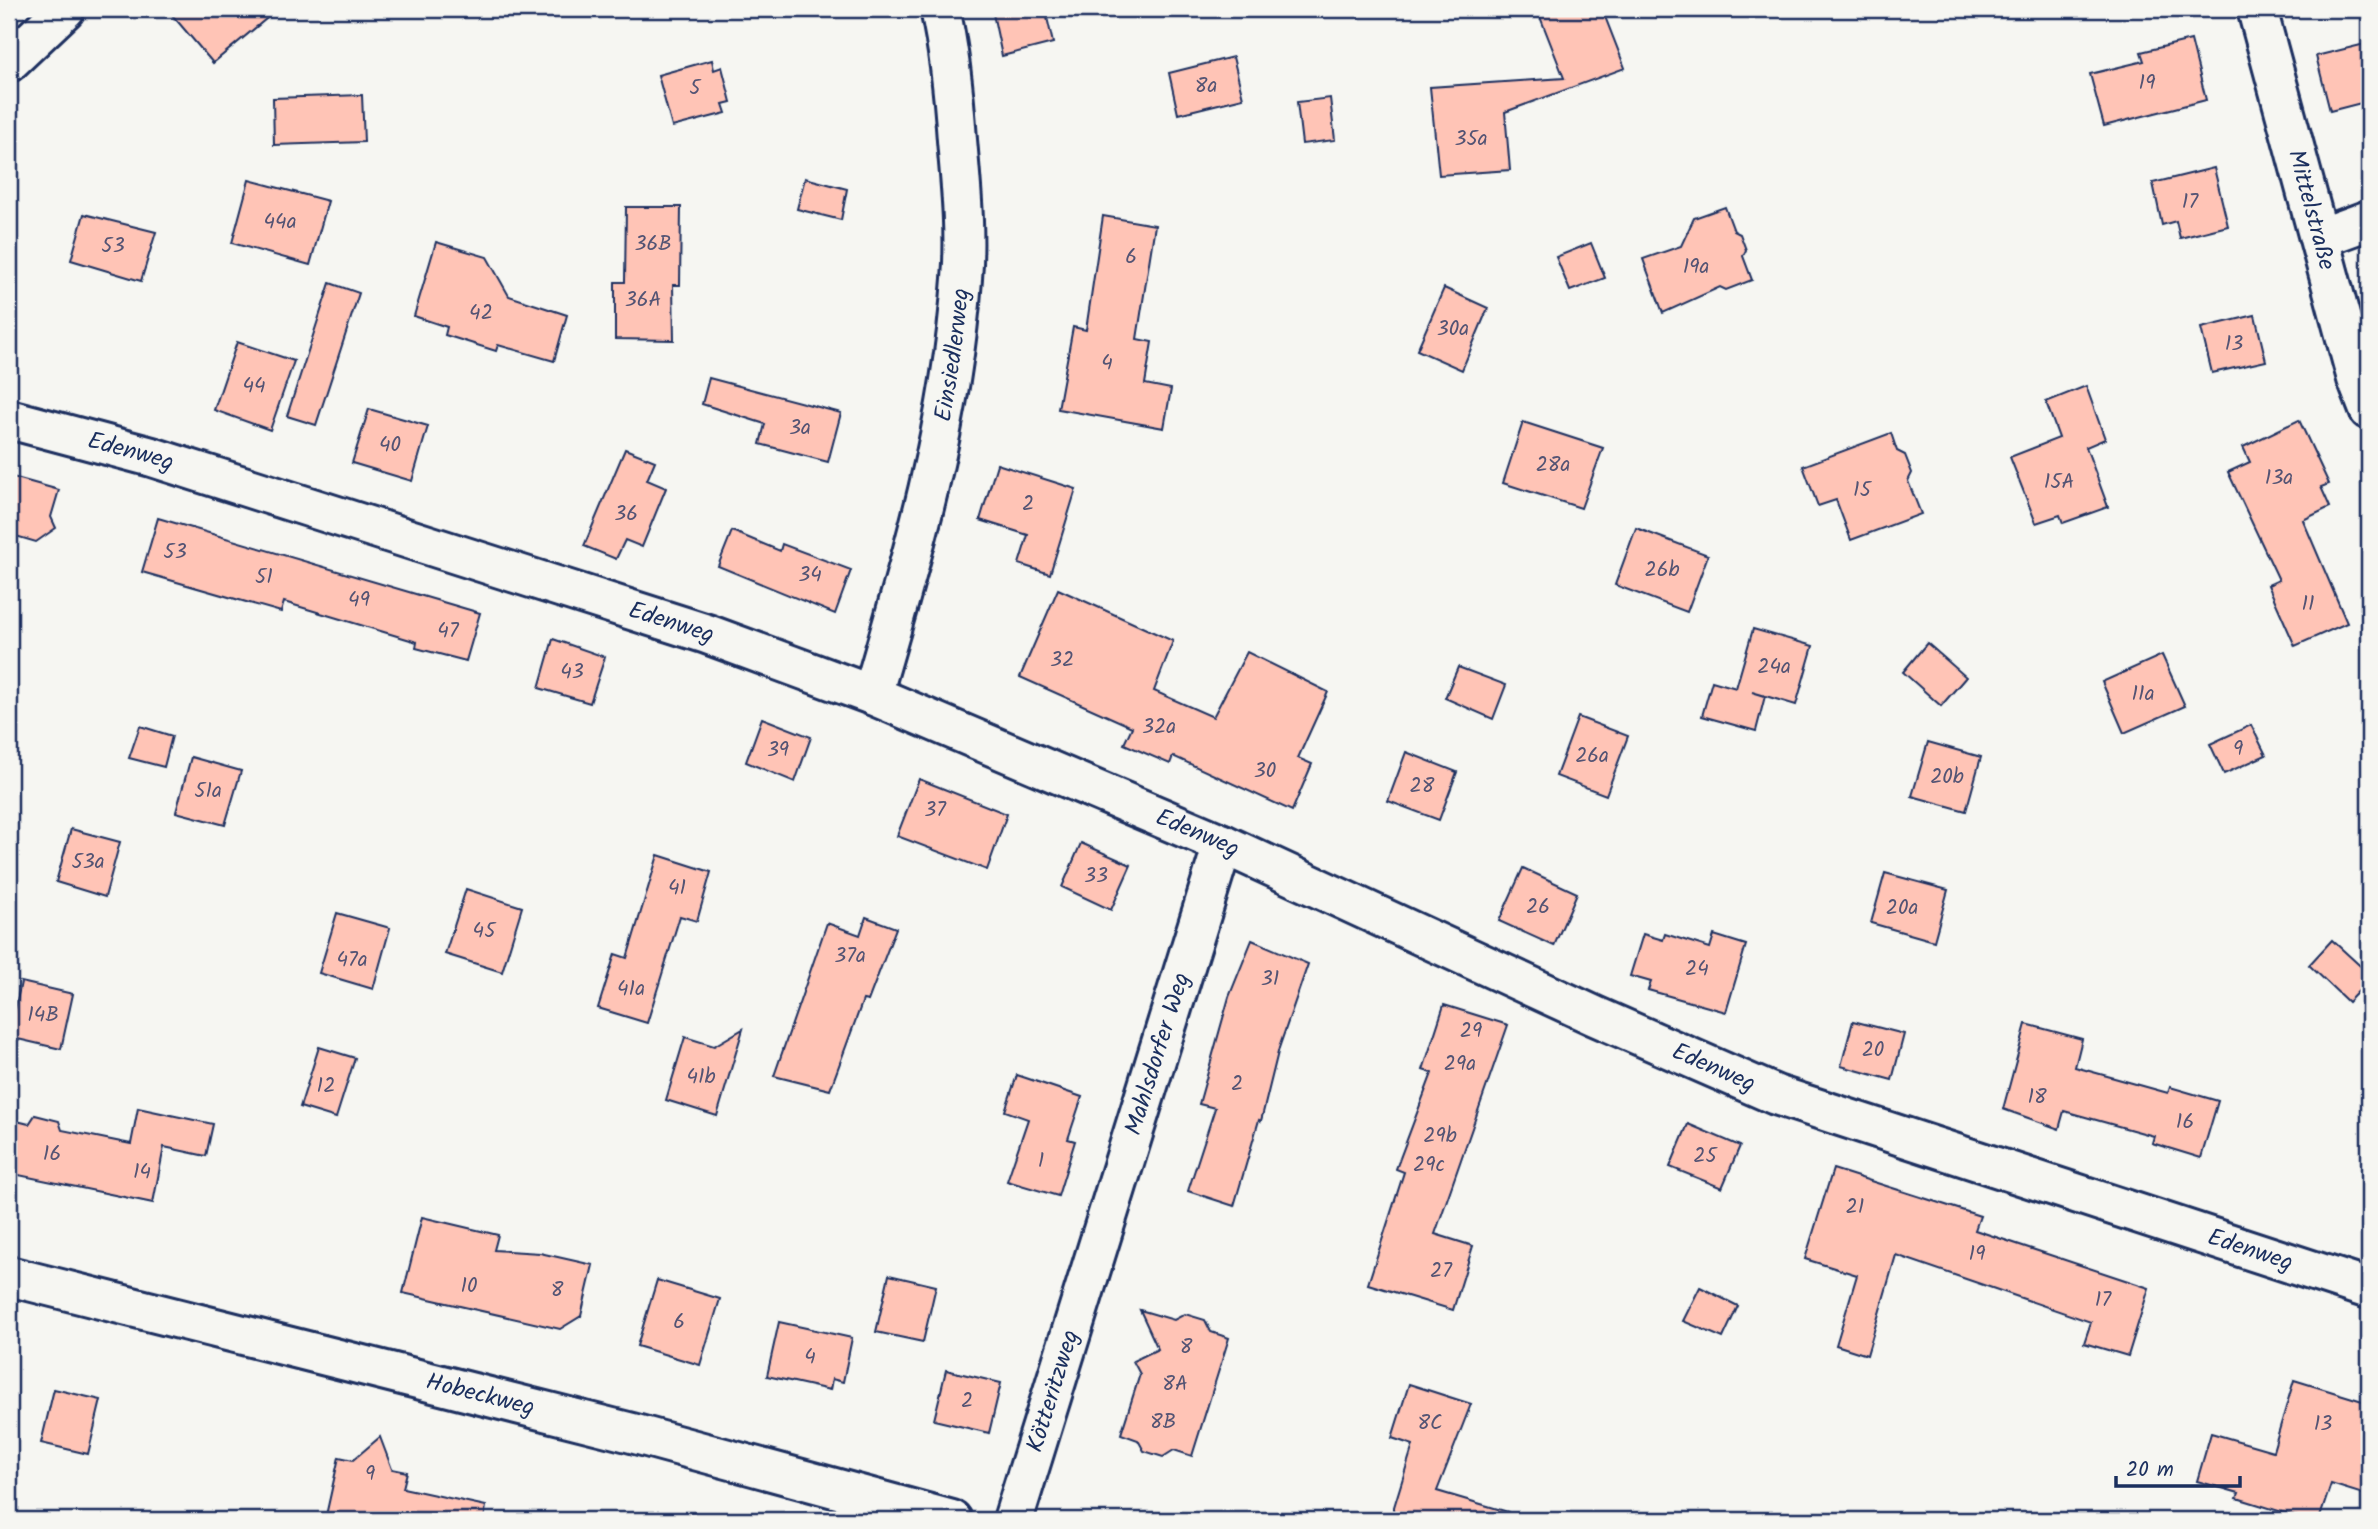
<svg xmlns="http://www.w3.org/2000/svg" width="2378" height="1529" viewBox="0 0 2378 1529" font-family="Kalam,sans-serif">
<rect width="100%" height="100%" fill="#f6f6f2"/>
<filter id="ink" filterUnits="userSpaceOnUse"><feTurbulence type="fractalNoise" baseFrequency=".0143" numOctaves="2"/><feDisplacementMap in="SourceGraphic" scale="14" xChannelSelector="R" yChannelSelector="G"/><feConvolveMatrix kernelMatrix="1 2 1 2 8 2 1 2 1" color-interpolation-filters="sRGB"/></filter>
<g filter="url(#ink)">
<g fill="#ffc4b6" stroke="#1b2f5e" stroke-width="2">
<polygon points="167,9 278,9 213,63"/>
<polygon points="992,9 1045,9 1053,43 1002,56"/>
<polygon points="1537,9 1602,9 1625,68 1505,112 1510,170 1439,175 1430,87 1564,78"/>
<polygon points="2191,40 2206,100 2104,126 2090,74 2144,61 2141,52"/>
<polygon points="2369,43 2369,101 2330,111 2316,56"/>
<polygon points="1233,57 1243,98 1178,114 1169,73"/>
<polygon points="712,60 714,70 722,67 731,102 723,104 726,113 672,127 658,75"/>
<polygon points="362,95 364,142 274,145 273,98"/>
<polygon points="1330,98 1335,140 1302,144 1297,102"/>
<polygon points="2214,168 2228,226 2180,238 2176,221 2162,225 2153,183"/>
<polygon points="805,178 847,189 841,220 797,209"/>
<polygon points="249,180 328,201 310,265 232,243"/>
<polygon points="626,207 681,207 680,285 673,285 674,340 615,339 615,282 625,282"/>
<polygon points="1725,207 1734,231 1740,234 1746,250 1743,256 1752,280 1726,290 1720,287 1663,313 1643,259 1681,246 1694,218"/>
<polygon points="84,214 156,232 141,281 71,260"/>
<polygon points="1103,216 1155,225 1137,339 1152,342 1145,384 1171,389 1164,428 1058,409 1073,327 1086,330"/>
<polygon points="436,242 487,257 509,296 567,315 554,361 498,345 496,351 445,335 447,327 414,316"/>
<polygon points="1591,243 1605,278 1570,291 1556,257"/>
<polygon points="330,283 359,293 316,425 287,416"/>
<polygon points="1444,288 1488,308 1462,370 1417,350"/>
<polygon points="2255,315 2266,361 2212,373 2201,328"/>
<polygon points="237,342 294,361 270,430 214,410"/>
<polygon points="709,378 841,413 828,462 760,444 765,424 702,404"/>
<polygon points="2086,386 2105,439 2086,447 2108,507 2063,523 2060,515 2036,523 2010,457 2059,438 2046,402"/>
<polygon points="369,409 428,426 412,481 352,463"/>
<polygon points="2299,420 2329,484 2321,487 2330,507 2303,520 2347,623 2295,646 2268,585 2279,580 2228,472 2250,462 2243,447"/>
<polygon points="1523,422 1603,448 1581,508 1503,483"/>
<polygon points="1891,433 1897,451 1905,455 1912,473 1908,481 1921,514 1851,540 1836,500 1818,506 1803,466"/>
<polygon points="625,449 655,461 647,480 666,488 642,547 625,540 616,559 584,546"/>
<polygon points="997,464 1076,489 1050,574 1019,564 1028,535 980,520"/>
<polygon points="9,476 59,490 51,517 56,528 36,542 9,534"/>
<polygon points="158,518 480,613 466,661 416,648 417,642 284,602 281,612 142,572"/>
<polygon points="1636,528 1708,555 1687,612 1615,585"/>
<polygon points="732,531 780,551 782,544 851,570 835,614 718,566"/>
<polygon points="1058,589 1173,641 1154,691 1213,717 1247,652 1328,692 1298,758 1312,764 1292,811 1173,756 1170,764 1124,744 1132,727 1020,677"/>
<polygon points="1753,629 1813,646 1796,705 1752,692 1765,696 1756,731 1702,716 1712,681 1736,688"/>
<polygon points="553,639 605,657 590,703 539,688"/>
<polygon points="1927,643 1966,677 1941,706 1903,672"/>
<polygon points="2162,655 2185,706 2124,733 2102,682"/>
<polygon points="1458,667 1506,685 1493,719 1445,698"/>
<polygon points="1578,717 1628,736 1606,795 1556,776"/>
<polygon points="762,718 811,737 795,782 746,762"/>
<polygon points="2251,725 2266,755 2224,774 2210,744"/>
<polygon points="140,726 172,736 164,767 129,758"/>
<polygon points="1928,742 1981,757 1966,811 1912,796"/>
<polygon points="1406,752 1457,772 1439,820 1388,801"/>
<polygon points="191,757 241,771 225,825 176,812"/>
<polygon points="919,779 1007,814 987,870 897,836"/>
<polygon points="71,829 120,842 105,897 56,882"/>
<polygon points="1081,843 1131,865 1111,910 1062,887"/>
<polygon points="658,855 711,872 697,921 680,916 647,1023 598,1008 615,954 627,958"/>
<polygon points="1523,868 1577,893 1554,946 1499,921"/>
<polygon points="1885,873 1948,890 1934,941 1871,923"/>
<polygon points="466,889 522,907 502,972 445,954"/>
<polygon points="337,913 390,928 373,989 319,973"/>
<polygon points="866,917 896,928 868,1001 863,1000 830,1090 774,1076 827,923 860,935"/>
<polygon points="1643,934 1663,940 1665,934 1710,948 1714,935 1746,945 1726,1012 1648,990 1651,982 1630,976"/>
<polygon points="1252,940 1308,964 1279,1048 1261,1121 1259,1120 1234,1206 1188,1191 1215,1108 1199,1104 1229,997"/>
<polygon points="2332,940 2369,974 2369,980 2348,1002 2309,965"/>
<polygon points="21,982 73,994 61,1049 9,1037"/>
<polygon points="1444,1005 1508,1025 1435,1234 1473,1246 1453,1310 1368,1284 1404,1172 1396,1169 1432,1073 1423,1070"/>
<polygon points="1853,1021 1904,1034 1892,1080 1841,1066"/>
<polygon points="2026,1024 2082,1039 2075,1067 2168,1093 2170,1087 2218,1101 2201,1158 2152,1143 2154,1136 2064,1111 2059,1129 2003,1109"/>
<polygon points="743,1029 717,1116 666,1100 685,1037 714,1046"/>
<polygon points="319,1047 355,1058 336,1118 300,1107"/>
<polygon points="1017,1075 1082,1097 1068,1139 1075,1141 1058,1196 1007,1181 1028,1119 1005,1111"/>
<polygon points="138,1108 213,1124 206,1156 164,1147 153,1203 9,1173 9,1119 29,1124 35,1115 59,1121 62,1130 131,1144"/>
<polygon points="1688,1124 1740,1146 1722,1188 1670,1167"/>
<polygon points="1833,1169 1980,1216 1975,1230 2149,1288 2128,1356 2084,1343 2091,1322 1896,1255 1867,1355 1836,1345 1857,1275 1805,1259"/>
<polygon points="422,1217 498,1235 494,1250 540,1253 593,1265 581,1316 560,1329 403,1293"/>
<polygon points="889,1275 936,1286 923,1342 876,1332"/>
<polygon points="657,1280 720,1299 700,1365 637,1346"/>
<polygon points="1700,1287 1738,1306 1723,1338 1683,1321"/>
<polygon points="1140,1310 1174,1320 1185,1314 1205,1320 1211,1332 1229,1338 1192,1456 1174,1450 1163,1457 1144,1451 1138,1440 1121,1434 1140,1374 1133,1361 1158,1349"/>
<polygon points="779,1322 852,1338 843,1382 832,1379 830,1390 767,1376"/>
<polygon points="946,1370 1001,1383 989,1433 934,1420"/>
<polygon points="2294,1380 2369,1403 2369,1496 2331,1484 2319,1520 2308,1520 2237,1498 2239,1493 2197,1481 2211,1433 2273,1451"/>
<polygon points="1409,1384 1471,1404 1437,1491 1508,1512 1507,1520 1390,1520 1413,1445 1392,1438"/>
<polygon points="54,1389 101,1400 88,1454 41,1443"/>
<polygon points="380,1437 392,1469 407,1472 403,1488 486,1506 484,1520 325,1520 339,1457 353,1460"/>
</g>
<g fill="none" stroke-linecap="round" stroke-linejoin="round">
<g stroke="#1b2f5e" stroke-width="44">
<g id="street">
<path id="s1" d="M2257 9 2357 379 2369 410"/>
<polyline points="9,62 65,9"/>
<polyline points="2320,238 2369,220"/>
<path id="s2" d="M9 419 152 457 707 634 872 695 1223 844 1595 1016 1776 1095 2369 1289"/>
<path id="s3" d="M872 695C912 559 952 421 962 279 966 233 961 186 957 140 954 95 950 53 940 9"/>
<path id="s4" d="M9 1276 632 1433 952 1520"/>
<path id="s5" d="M1013 1520 1223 844"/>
</g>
</g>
<use href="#street" stroke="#f6f6f2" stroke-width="38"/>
</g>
</g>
<g text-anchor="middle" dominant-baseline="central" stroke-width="7" stroke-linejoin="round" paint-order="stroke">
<g font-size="21" fill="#545474">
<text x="2147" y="83">19</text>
<text x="1206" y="86">8a</text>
<text x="695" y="88">5</text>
<text x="1471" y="139">35a</text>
<text x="2190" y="202">17</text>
<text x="280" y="222">44a</text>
<text x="653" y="244">36B</text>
<text x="113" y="246">53</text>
<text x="1131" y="257">6</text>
<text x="1696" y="267">19a</text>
<text x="643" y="300">36A</text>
<text x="481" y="313">42</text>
<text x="1453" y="329">30a</text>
<text x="2234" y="344">13</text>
<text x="1107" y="363">4</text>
<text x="254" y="386">44</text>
<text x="800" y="428">3a</text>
<text x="390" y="445">40</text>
<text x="1553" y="465">28a</text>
<text x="2279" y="478">13a</text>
<text x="2059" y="482">15A</text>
<text x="1862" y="490">15</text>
<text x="1028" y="504">2</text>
<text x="626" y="514">36</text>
<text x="175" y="552">53</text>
<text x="1662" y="570">26b</text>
<text x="810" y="575">34</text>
<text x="264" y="577">51</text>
<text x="359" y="600">49</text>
<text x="2308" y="604">11</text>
<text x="448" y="631">47</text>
<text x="1062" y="660">32</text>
<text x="1774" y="667">24a</text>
<text x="572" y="672">43</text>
<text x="2143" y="694">11a</text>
<text x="1159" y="727">32a</text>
<text x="2238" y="749">9</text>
<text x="778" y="750">39</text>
<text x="1592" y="756">26a</text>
<text x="1265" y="771">30</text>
<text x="1947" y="777">20b</text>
<text x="1422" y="786">28</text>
<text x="208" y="791">51a</text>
<text x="935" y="810">37</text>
<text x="88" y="862">53a</text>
<text x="1096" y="876">33</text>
<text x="677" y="888">41</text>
<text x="1538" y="907">26</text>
<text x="1902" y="908">20a</text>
<text x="484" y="931">45</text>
<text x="850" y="956">37a</text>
<text x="352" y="960">47a</text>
<text x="1697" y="969">24</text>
<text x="1270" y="979">31</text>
<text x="631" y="989">41a</text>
<text x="43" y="1015">14B</text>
<text x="1471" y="1031">29</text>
<text x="1873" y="1050">20</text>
<text x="1460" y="1064">29a</text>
<text x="701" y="1077">41b</text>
<text x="1237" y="1084">2</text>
<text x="326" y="1086">12</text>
<text x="2037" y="1097">18</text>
<text x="2185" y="1122">16</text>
<text x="1440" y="1136">29b</text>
<text x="52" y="1154">16</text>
<text x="1705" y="1156">25</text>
<text x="1041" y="1161">1</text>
<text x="1429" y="1165">29c</text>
<text x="142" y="1172">14</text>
<text x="1855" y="1207">21</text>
<text x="1977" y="1254">19</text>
<text x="1441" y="1271">27</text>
<text x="469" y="1286">10</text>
<text x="557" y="1290">8</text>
<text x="2103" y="1300">17</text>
<text x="679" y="1322">6</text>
<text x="1186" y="1347">8</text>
<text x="810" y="1357">4</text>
<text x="1175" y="1384">8A</text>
<text x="967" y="1401">2</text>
<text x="1163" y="1422">8B</text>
<text x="1430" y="1423">8C</text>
<text x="2323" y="1424">13</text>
<text x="370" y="1474">9</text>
</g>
<g font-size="24" fill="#1b2f5e" stroke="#f6f6f2">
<text stroke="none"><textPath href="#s1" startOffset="208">Mittelstraße</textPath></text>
<text stroke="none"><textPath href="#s3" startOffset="350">Einsiedlerweg</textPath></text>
<text stroke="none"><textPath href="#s2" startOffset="126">Edenweg</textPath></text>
<text stroke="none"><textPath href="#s2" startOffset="693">Edenweg</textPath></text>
<text stroke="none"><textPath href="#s2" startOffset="1260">Edenweg</textPath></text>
<text stroke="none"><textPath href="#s5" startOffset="488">Mahlsdorfer Weg</textPath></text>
<text stroke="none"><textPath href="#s2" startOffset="1827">Edenweg</textPath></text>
<text stroke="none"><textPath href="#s2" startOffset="2394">Edenweg</textPath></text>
<text stroke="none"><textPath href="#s5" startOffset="135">Kötteritzweg</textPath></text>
<text stroke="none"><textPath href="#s4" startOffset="486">Hobeckweg</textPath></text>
</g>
</g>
<rect width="2378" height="1529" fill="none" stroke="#f6f6f2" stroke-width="35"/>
<rect x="18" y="18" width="2343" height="1494" fill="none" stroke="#1b2f5e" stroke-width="2.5" filter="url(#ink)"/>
<path d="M2116 1476v10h124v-10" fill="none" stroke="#1b2f5e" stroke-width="3.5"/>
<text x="2126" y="1476" font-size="21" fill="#1b2f5e" stroke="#f6f6f2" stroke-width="5" paint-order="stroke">20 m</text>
</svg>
